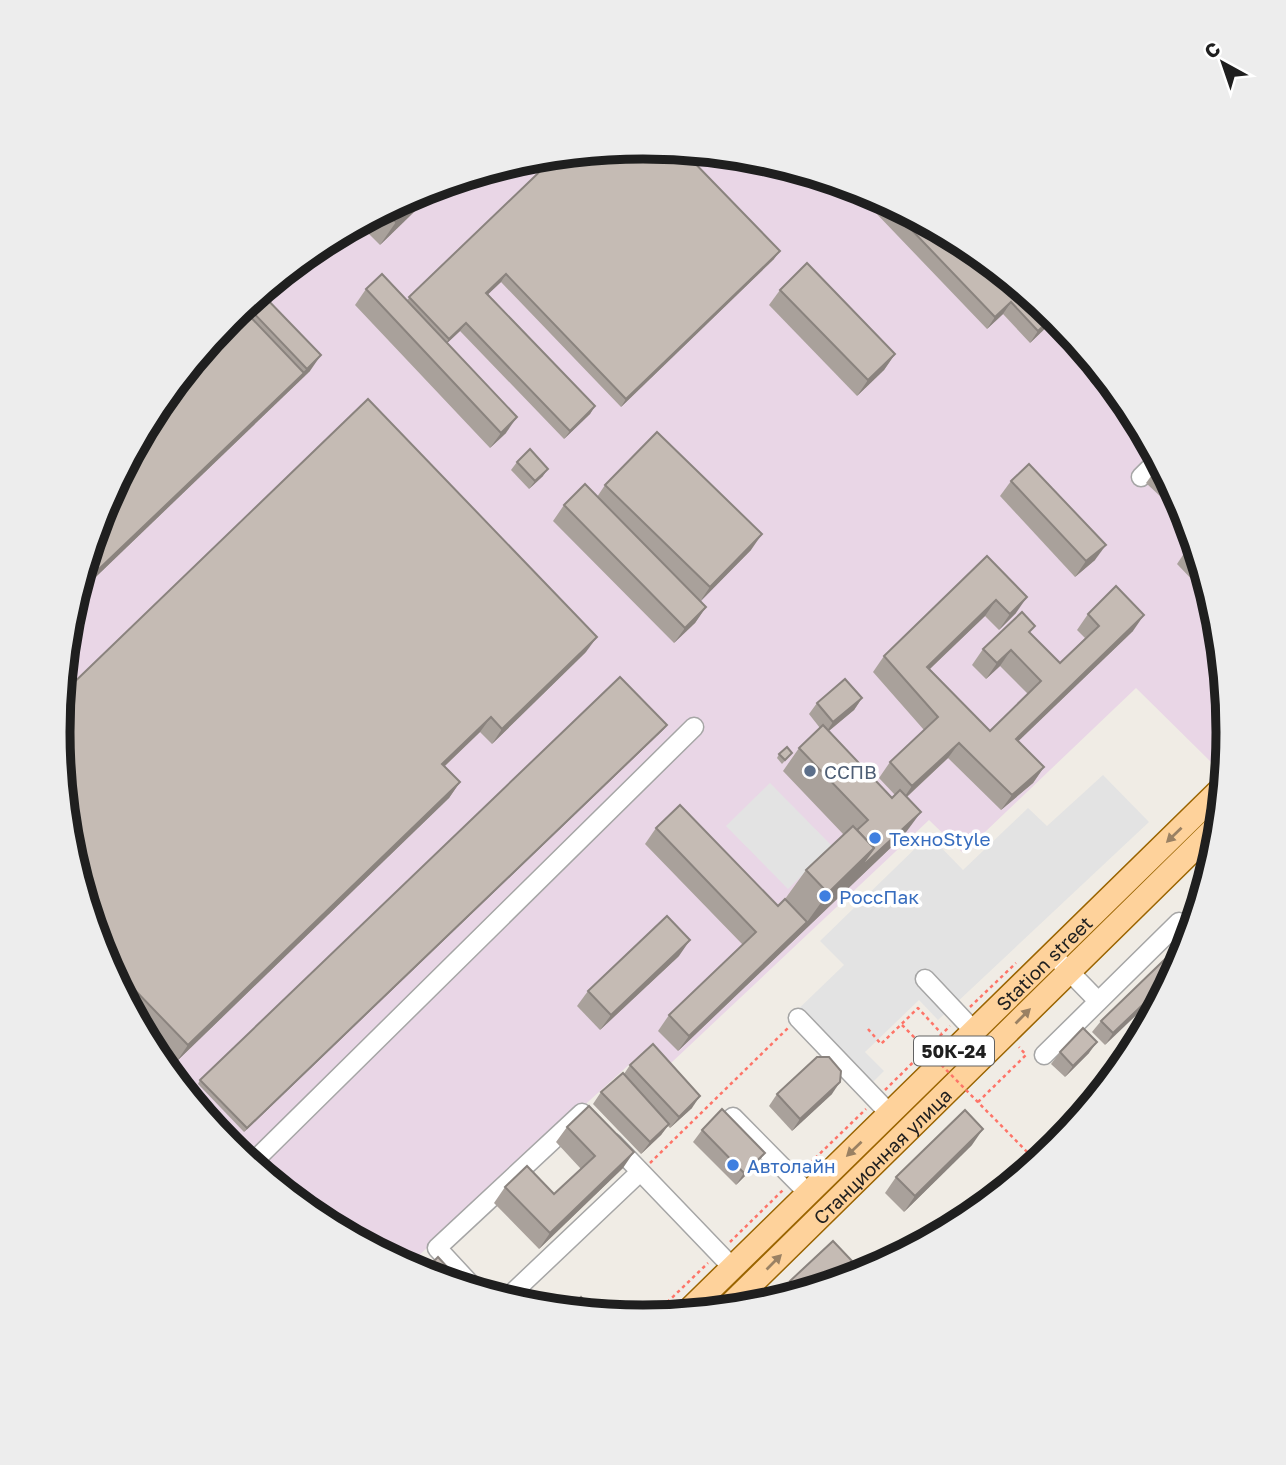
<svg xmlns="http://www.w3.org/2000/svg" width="1286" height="1465" viewBox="0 0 1286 1465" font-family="'Golos Text',sans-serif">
<rect width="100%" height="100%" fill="#f0ece5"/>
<polygon fill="#e9d6e6" points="643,147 758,159 867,192 968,246 1057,319 1130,408 1184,509 1217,619 1228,733 1227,748 1212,763 1136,688 963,853 929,820 671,1063 653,1043 417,1257 436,1278 419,1273 318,1219 229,1146 156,1057 102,956 58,732 69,618 102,508 229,318 318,246 419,192 529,158"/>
<g fill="#e3e3e3">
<polygon points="1103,775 1149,822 938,1020 919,1000 865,1052 884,1071 863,1092 790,1017 844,965 820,941 929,835 963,870 1028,808 1047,826"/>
<polygon points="770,783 832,846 788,889 726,826"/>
</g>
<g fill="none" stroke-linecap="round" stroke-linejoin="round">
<g stroke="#a6a6a6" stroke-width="21">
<g id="minor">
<polyline points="1141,477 1158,460"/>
<polyline points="1062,964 1098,1001"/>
<polyline points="925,979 974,1031"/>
<polyline points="798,1018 890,1114"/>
<polyline points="1044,1055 1179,922"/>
<polyline points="733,1117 808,1193"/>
<polyline points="613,1143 732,1267"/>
<polyline points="251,1164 694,727"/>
<polyline points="477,1291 437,1248 582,1113"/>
<polyline points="506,1299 640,1172"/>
</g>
</g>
<g stroke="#9a6400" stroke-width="26">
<g id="major">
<path id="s1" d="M725 1310 1219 824"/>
<path id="s2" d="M685 1314 1223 787"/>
</g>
</g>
<g stroke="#fe7468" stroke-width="2.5" stroke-dasharray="3.5 3.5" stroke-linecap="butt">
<polyline points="1228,739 1225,736 1228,733"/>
<polyline points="1218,769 1225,762"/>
<polyline points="970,1007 1016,963"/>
<polyline points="868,1029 881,1044 918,1008 941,1033"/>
<polyline points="885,1090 950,1026"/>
<polyline points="978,1102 1026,1055 1019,1047"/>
<polyline points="650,1163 788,1028"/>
<polyline points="805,1168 866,1109"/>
<polyline points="730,1242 783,1190"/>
<polyline points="652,1317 708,1263"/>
</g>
<use href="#minor" stroke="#fff" stroke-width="18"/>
<use href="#major" stroke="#fed29b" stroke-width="23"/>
<polyline stroke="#fe7468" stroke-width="2.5" stroke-dasharray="3.5 3.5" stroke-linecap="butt" points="902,1025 1037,1162"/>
</g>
<g fill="#a9a19b">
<polygon points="556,156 774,259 621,407 501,282 488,294 595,406 590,414 564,439 460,331 447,343 506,433 490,448 355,305 366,289 407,300"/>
<polygon points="851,187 867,192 968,246 1056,318 1030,343 1003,314 987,329"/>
<polygon points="431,188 416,210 380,245 359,224 419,192"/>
<polygon points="780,290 895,354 884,370 857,396 769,305"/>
<polygon points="261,293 310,371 76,596 102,508 229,318"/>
<polygon points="1098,369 1130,408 1148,442 1090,381"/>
<polygon points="517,462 543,476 529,489 511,470"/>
<polygon points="1160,464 1183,507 1177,512 1146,483"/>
<polygon points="1011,481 1095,560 1075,577 1000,496"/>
<polygon points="605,485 751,550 700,601 706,607 695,623 674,643 553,521 564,505 597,497"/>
<polygon points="1194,543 1206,582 1200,588 1177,564 1185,552"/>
<polygon points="987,556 1016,613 999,630 985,616 930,669 990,731 1028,694 1000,666 986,679 972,665 983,649 1030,633 1060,663 1085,638 1077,630 1088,614 1133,631 1018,741 1044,767 1033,783 1001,810 948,758 907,797 904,835 678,1051 658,1031 669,1015 743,945 645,844 656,828 778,906 785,899 806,870 844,835 783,771 799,748 820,728 809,714 817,703 862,698 854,710 829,731 892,798 895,795 879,778 890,762 924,730 873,672 884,656"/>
<polygon points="586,652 492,744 480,732 445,766 460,782 449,798 177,1061 135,1017 102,956"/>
<polygon points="664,729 244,1132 198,1084 200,1080"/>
<polygon points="792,753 782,764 777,758 779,754"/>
<polygon points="1190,935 1105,1045 1092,1032 1101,1021"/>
<polygon points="679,956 600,1030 577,1006 588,991"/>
<polygon points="1060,1052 1089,1053 1065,1077 1051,1064"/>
<polygon points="630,1065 692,1108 670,1128 668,1126 661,1135 641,1154 593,1104 601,1092 624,1074"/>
<polygon points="777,1094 832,1094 792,1131 769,1106"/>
<polygon points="567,1127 623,1168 539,1249 494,1203 505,1187 554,1194 581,1169 556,1142"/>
<polygon points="702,1130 765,1153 756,1165 736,1185 693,1142"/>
<polygon points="972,1145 904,1212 885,1193 896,1177"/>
<polygon points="852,1261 844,1273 832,1284 786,1298 782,1293 790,1281"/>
</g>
<g fill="#8a837e">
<polygon points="431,188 416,210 380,245 396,222"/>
<polygon points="780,251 774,259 621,407 626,399"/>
<polygon points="506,274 501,282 481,301 486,293"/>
<polygon points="1011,302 1003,314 987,329 995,317"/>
<polygon points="1054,316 1056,318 1030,343 1038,331"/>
<polygon points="466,323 460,331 443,347 449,339"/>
<polygon points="895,354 884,370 857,396 868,380"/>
<polygon points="321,355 310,371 76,596 77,590"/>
<polygon points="595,406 590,414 564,439 570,431"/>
<polygon points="517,417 506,433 490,448 501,433"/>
<polygon points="548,469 543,476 529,489 535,481"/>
<polygon points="762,534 751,550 699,603 710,587"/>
<polygon points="1106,545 1095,560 1075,577 1086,561"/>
<polygon points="1027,597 1016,613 999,630 1010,614"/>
<polygon points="996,600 985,616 916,682 927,667"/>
<polygon points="706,607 695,623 674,643 685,628"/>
<polygon points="1144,615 1133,631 1005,754 1016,739"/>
<polygon points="597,637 586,652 492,744 502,729"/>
<polygon points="1011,650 1000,666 986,679 997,663"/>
<polygon points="862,698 854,710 825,734 833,722"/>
<polygon points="491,717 480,732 431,779 442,764"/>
<polygon points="667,725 664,729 244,1132 247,1128"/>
<polygon points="959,743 948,758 901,802 912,786"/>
<polygon points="1044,767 1033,783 1001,810 1012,795"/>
<polygon points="460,782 449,798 177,1061 188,1045"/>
<polygon points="921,812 904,835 678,1051 689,1036 807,922 828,893 874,848"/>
<polygon points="690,940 679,956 600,1030 611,1015"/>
<polygon points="1174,975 1170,983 1105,1045 1113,1033"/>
<polygon points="1097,1042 1089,1053 1065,1077 1073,1066"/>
<polygon points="840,1082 832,1094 792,1131 800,1119"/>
<polygon points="700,1096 692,1108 670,1128 679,1117"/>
<polygon points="669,1124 661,1135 641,1154 650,1142"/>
<polygon points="983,1129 972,1145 904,1212 915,1196"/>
<polygon points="634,1152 623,1168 539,1249 550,1233"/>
<polygon points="765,1153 756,1165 736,1185 744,1173"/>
<polygon points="852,1261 844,1273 832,1284 826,1286"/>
</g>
<g fill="#c5bbb4" stroke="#8a837e" stroke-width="2">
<polygon points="643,147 683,151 780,251 626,399 506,274 486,293 595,406 570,431 466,323 449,339 409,297 556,156"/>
<polygon points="431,188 396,222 384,210 419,192"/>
<polygon points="884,201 968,246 1054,316 1038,331 1011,302 995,317"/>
<polygon points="807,263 895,354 868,380 780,290"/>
<polygon points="382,274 517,417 501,433 366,289"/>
<polygon points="261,293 321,355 307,369 246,305"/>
<polygon points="242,308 304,373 77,590 102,508 157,407 229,318"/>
<polygon points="368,399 597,637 502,729 491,717 442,764 460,782 188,1045 102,956 69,846 58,732 62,694"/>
<polygon points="657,432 762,534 710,587 605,485"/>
<polygon points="530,449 548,469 535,481 517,462"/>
<polygon points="1029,464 1106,545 1086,561 1011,481"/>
<polygon points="1160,464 1166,475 1157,467"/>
<polygon points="585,484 706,607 685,628 564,505"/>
<polygon points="1194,543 1203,571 1185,552"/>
<polygon points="987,556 1027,597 1010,614 996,600 927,667 990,731 1041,681 1011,650 997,663 983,649 1022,612 1035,626 1029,632 1060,663 1099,626 1088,614 1116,586 1144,615 1016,739 1044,767 1012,795 959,743 912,786 890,762 938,717 884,656"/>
<polygon points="620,677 667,725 247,1128 200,1080"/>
<polygon points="845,679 862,698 833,722 817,703"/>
<polygon points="823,725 892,798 900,790 921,812 858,870 874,848 857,830 868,820 799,748"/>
<polygon points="787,747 792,753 785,760 779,754"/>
<polygon points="680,805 778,906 785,899 807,922 689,1036 669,1015 756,932 656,828"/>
<polygon points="853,826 874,848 828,893 806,870"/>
<polygon points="667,916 690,940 611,1015 588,991"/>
<polygon points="1190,935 1184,957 1174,975 1113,1033 1101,1021"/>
<polygon points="1083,1028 1097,1042 1073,1066 1060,1052"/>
<polygon points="653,1044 700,1096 679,1117 630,1065"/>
<polygon points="817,1057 829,1057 841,1071 840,1082 800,1119 777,1094"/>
<polygon points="623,1073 669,1124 650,1142 601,1092"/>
<polygon points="589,1106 634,1152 550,1233 505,1187 527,1166 554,1194 595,1156 567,1127"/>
<polygon points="722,1109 765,1153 744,1173 702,1130"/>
<polygon points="965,1110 983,1129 915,1196 896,1177"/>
<polygon points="833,1241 852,1261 826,1286 801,1293 790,1281"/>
<polygon points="438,1257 461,1282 458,1285 421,1274"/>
<polygon points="581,1297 597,1313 568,1310"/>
<polygon points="603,1307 611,1315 597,1313"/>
</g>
<defs><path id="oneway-solid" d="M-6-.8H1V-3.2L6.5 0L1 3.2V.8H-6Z" transform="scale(1.75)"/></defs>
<g fill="#9a8163">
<use href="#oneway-solid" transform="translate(1174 835) rotate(136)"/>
<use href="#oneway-solid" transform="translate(1023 1016) rotate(-45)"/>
<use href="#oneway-solid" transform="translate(854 1149) rotate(136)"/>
<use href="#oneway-solid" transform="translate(774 1262) rotate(-45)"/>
</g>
<circle fill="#5c6f8a" stroke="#fff" stroke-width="2.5" cx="810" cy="771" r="7"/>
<g fill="#3f7fe0" stroke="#fff" stroke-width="2.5">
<circle cx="875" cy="838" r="7"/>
<circle cx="825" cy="896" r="7"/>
<circle cx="733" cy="1165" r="7"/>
</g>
<g text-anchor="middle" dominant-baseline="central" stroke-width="7" stroke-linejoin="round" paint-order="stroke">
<rect fill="#fff" stroke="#626262" stroke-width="2" x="914" y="1036.5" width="80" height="29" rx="5"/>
<g font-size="18" font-weight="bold" fill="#1f1f1f">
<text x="954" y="1051">50К-24</text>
</g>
<g font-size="19" fill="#4e5e75" stroke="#fff" text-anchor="start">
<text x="824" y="771">ССПВ</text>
</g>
<g font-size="19" fill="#366cbe" stroke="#fff" text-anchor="start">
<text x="889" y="838">ТехноStyle</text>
<text x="839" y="896">РоссПак</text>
<text x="747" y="1165">Автолайн</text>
</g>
<g font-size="19" fill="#1f1f1f" stroke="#fff">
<text stroke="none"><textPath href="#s2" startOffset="502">Station street</textPath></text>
<text stroke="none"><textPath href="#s1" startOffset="220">Станционная улица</textPath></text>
</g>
</g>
<path d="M0 0H1286V1465H0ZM70 732a573 573 0 1 1 1146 0a573 573 0 1 1-1146 0Z" fill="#ededed" fill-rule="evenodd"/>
<path fill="none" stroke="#1f1f1f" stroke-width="9" d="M70 732a573 573 0 1 1 1146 0a573 573 0 1 1-1146 0Z"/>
<g transform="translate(1223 63) rotate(320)" stroke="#ffffff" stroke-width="5" paint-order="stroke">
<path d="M0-5L12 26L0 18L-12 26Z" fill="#1f1f1f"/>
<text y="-10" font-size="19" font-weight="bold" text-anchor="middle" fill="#1f1f1f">С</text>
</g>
</svg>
